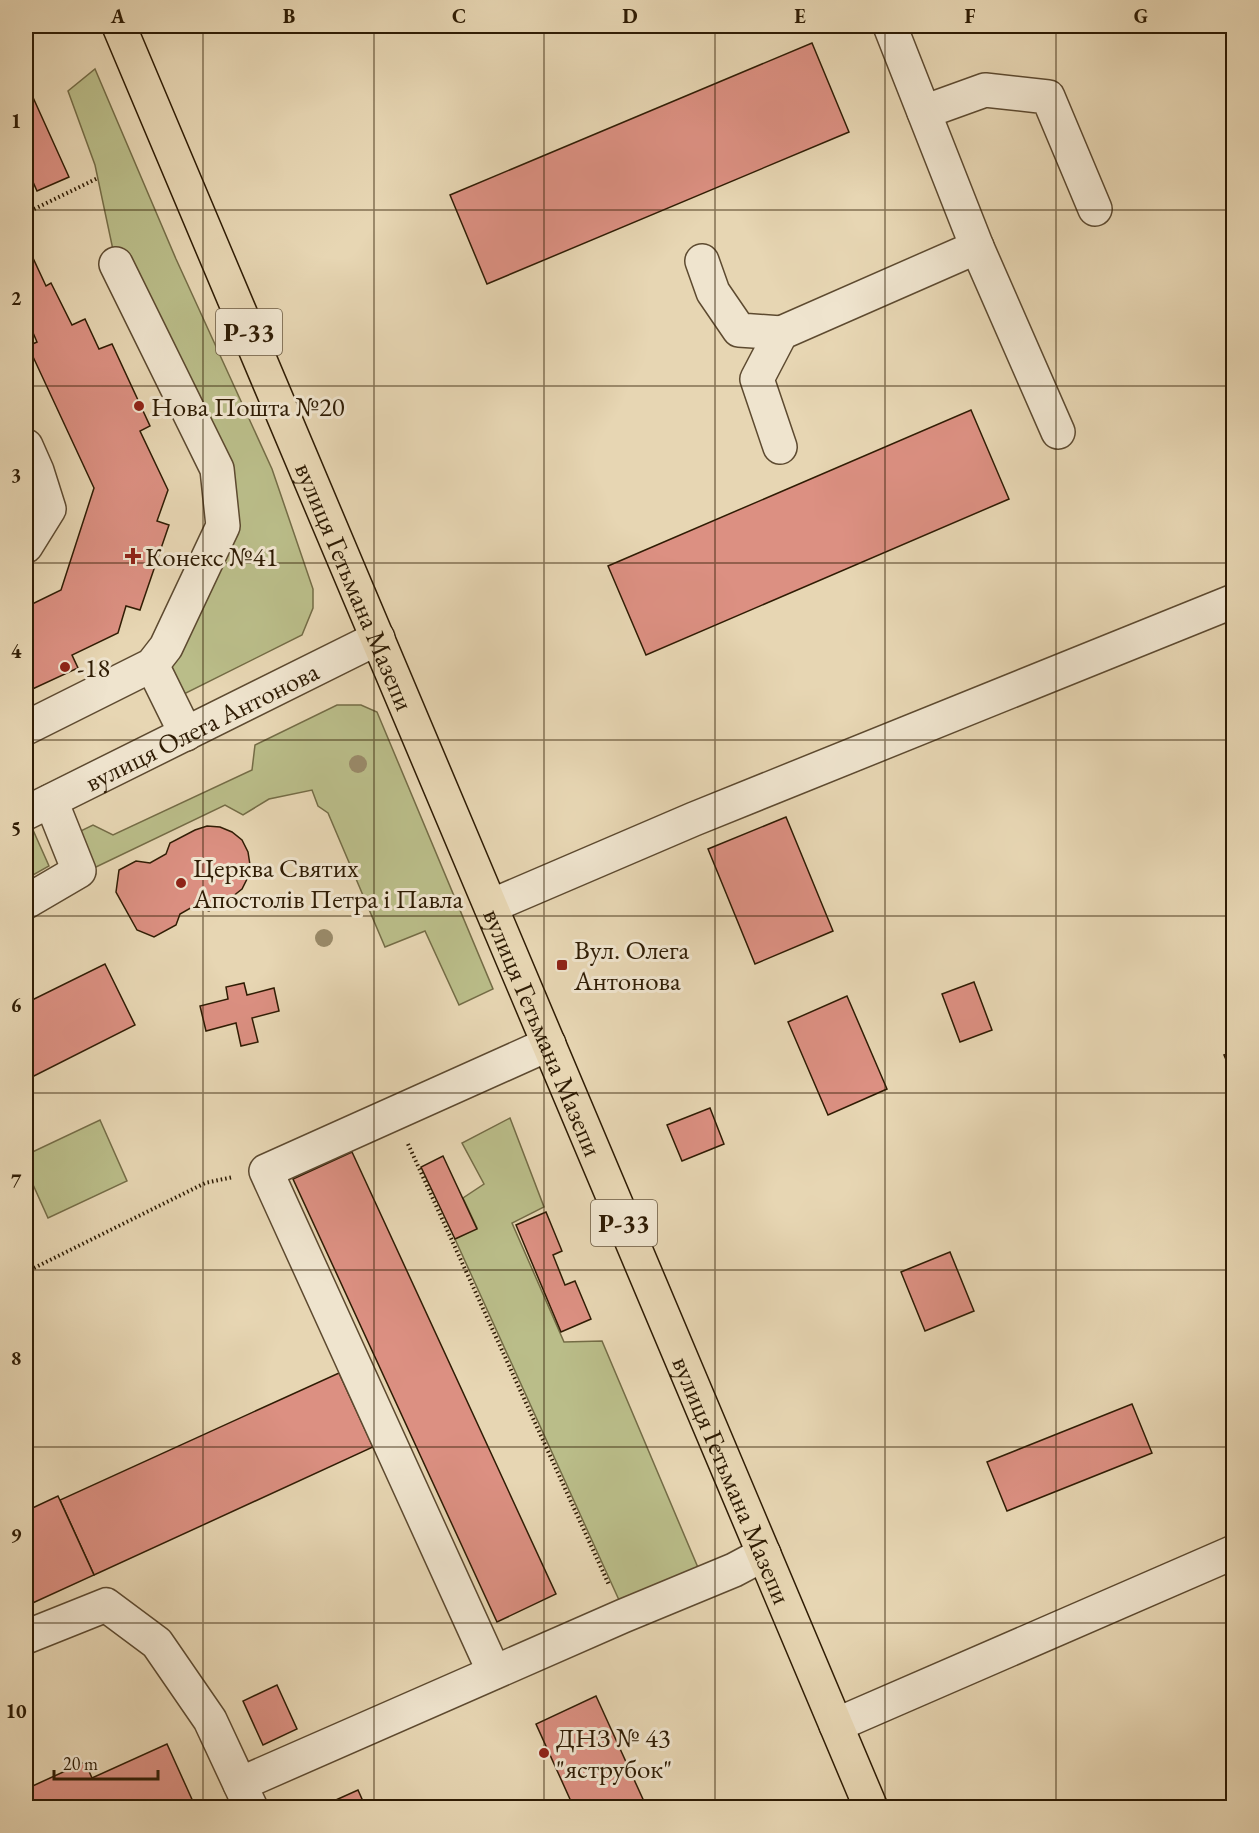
<svg xmlns="http://www.w3.org/2000/svg" width="1259" height="1833" viewBox="0 0 1259 1833" font-family="'EB Garamond',serif">
<rect width="100%" height="100%" fill="#e7d6b3"/>
<filter id="stains"><feTurbulence type="fractalNoise" baseFrequency=".00333" numOctaves="4"/><feColorMatrix values="0 0 0 0 .2 0 0 0 0 .09 0 0 0 0 .02 0 0 0 .5 -.17"/></filter>
<radialGradient id="worn" r=".72"><stop offset=".6" stop-color="#630" stop-opacity="0"/><stop offset="1" stop-color="#630" stop-opacity=".3"/></radialGradient>
<g fill="#babd89" stroke="#746c46" stroke-width="1.5">
<polygon points="95,69 176,259 272,469 313,589 313,608 302,635 180,696 165,665 223,526 116,264 95,165 68,91"/>
<polygon points="337,705 361,705 377,712 493,989 459,1005 425,931 385,947 328,813 318,806 312,790 269,799 243,815 225,805 96,867 79,871 66,838 93,825 113,835 252,770 255,745"/>
<polygon points="29,821 49,866 26,879 26,823"/>
<polygon points="510,1118 544,1207 512,1223 564,1342 602,1341 699,1570 624,1611 455,1239 477,1228 463,1198 484,1184 462,1143"/>
<polygon points="100,1120 127,1181 48,1218 26,1169 26,1155"/>
</g>
<g fill="#dc9082" stroke="#2f1c04" stroke-width="1.5">
<polygon points="812,43 849,132 487,284 450,195"/>
<polygon points="31,93 69,177 37,191 26,166 26,95"/>
<polygon points="26,243 46,286 51,283 72,325 85,319 99,349 112,344 150,426 140,431 168,490 157,521 169,525 140,610 126,606 118,633 72,655 78,668 26,692 26,607 61,590 94,488 28,346 37,342 31,328 26,330"/>
<polygon points="971,410 1009,499 646,655 608,566"/>
<polygon points="786,817 833,931 755,964 708,849"/>
<polygon points="207,826 220,827 232,832 242,840 248,852 250,865 248,877 242,889 232,897 209,911 194,906 180,914 176,925 154,937 137,930 116,892 119,870 136,861 150,863 166,854 170,843 195,830"/>
<polygon points="105,964 135,1025 26,1080 26,1003"/>
<polygon points="974,982 992,1030 960,1042 942,994"/>
<polygon points="244,983 247,995 274,988 279,1011 252,1018 258,1042 241,1046 236,1023 206,1031 200,1006 228,999 226,987"/>
<polygon points="847,996 887,1089 828,1115 788,1022"/>
<polygon points="1234,1052 1234,1078 1224,1055"/>
<polygon points="710,1108 724,1144 682,1161 667,1125"/>
<polygon points="352,1152 556,1594 497,1622 293,1179"/>
<polygon points="443,1156 477,1229 455,1239 421,1167"/>
<polygon points="546,1212 562,1251 553,1255 565,1285 575,1281 591,1319 561,1332 516,1225"/>
<polygon points="950,1252 974,1311 925,1331 901,1272"/>
<polygon points="339,1373 373,1447 94,1575 60,1500"/>
<polygon points="1132,1404 1152,1453 1007,1511 987,1462"/>
<polygon points="58,1496 94,1575 26,1606 26,1511"/>
<polygon points="277,1685 297,1729 263,1745 243,1701"/>
<polygon points="596,1696 647,1808 574,1808 536,1724"/>
<polygon points="167,1744 195,1806 26,1808 26,1789 85,1762 92,1778"/>
<polygon points="358,1790 366,1808 318,1808"/>
</g>
<g fill="none" stroke-linecap="round" stroke-linejoin="round">
<g stroke="#5d4a30" stroke-width="36">
<g id="minor">
<polyline points="890,26 977,247 1058,432"/>
<polyline points="924,112 985,90 1048,97 1095,209"/>
<polyline points="702,261 713,292 739,330 781,333"/>
<polyline points="26,446 37,471 49,509 26,546"/>
<polyline points="780,447 757,379 781,333 977,247"/>
<polyline points="152,665 186,734"/>
<polyline points="26,728 152,665 166,647 223,526 217,469 116,264"/>
<path id="s1" d="M26 813 378 638"/>
<polyline points="26,902 79,871 51,801"/>
<polyline points="491,906 694,819 1234,601"/>
<polyline points="26,1637 106,1605 157,1643 210,1720 251,1808"/>
<polyline points="494,1672 266,1171 549,1044"/>
<polyline points="836,1725 1234,1552"/>
<polyline points="240,1784 623,1616 734,1570 764,1554"/>
</g>
</g>
<g stroke="#2f1c04" stroke-width="36">
<g id="major">
<path id="s2" d="M119 26 871 1808"/>
</g>
</g>
<g stroke="#2f1c04" stroke-width="4" stroke-dasharray="1.5 3" stroke-linecap="butt">
<polyline points="26,213 98,178"/>
<polyline points="408,1144 609,1585"/>
<polyline points="26,1272 205,1183 233,1177"/>
</g>
<use href="#minor" stroke="#efe4ce" stroke-width="33"/>
<use href="#major" stroke="#e7d6b3" stroke-width="33"/>
</g>
<g fill="#998a69">
<circle cx="358" cy="764" r="9"/>
<circle cx="324" cy="938" r="9"/>
</g>
<path fill="none" stroke="#2f1c04" stroke-width="1.5" stroke-opacity="0.55" d="M203 26V1808M374 26V1808M544 26V1808M715 26V1808M885 26V1808M1056 26V1808M26 210H1234M26 386H1234M26 563H1234M26 740H1234M26 916H1234M26 1093H1234M26 1270H1234M26 1447H1234M26 1623H1234"/>
<g fill="#8f2418" stroke="#efe4ce" stroke-width="2">
<circle cx="139" cy="406" r="6"/>
<path d="M130 547h6v6h6v6h-6v6h-6v-6h-6v-6h6z"/>
<circle cx="65" cy="667" r="6"/>
<circle cx="181" cy="883" r="6"/>
<rect x="556" y="959" width="12" height="12" rx="3"/>
<circle cx="544" cy="1753" r="6"/>
</g>
<g text-anchor="middle" dominant-baseline="central" stroke-width="6" stroke-linejoin="round" paint-order="stroke">
<g fill="#efe4ce" stroke="#695841" stroke-width="1.5">
<rect x="216" y="309" width="66" height="46" rx="4.5"/>
<rect x="591" y="1200" width="66" height="46" rx="4.5"/>
</g>
<g font-size="26" font-weight="bold" fill="#2f1c04">
<text x="249" y="332">Р-33</text>
<text x="624" y="1223">Р-33</text>
</g>
<g font-size="27" fill="#2f1c04" stroke="#efe4ce" text-anchor="start">
<text x="151" y="406">Нова Пошта №20</text>
<text x="145" y="556">Конекс №41</text>
<text x="77" y="667">-18</text>
<text x="193" y="867">Церква Святих<tspan x="193" dy="31">Апостолів Петра і Павла</tspan></text>
<text x="574" y="949">Вул. Олега<tspan x="574" dy="31">Антонова</tspan></text>
<text x="556" y="1737">ДНЗ № 43<tspan x="556" dy="31">"яструбок"</tspan></text>
</g>
<g font-size="27" fill="#2f1c04" stroke="#efe4ce">
<text stroke="none"><textPath href="#s2" startOffset="608">вулиця Гетьмана Мазепи</textPath></text>
<text stroke="none"><textPath href="#s1" startOffset="196">вулиця Олега Антонова</textPath></text>
<text stroke="none"><textPath href="#s2" startOffset="1092">вулиця Гетьмана Мазепи</textPath></text>
<text stroke="none"><textPath href="#s2" startOffset="1578">вулиця Гетьмана Мазепи</textPath></text>
</g>
</g>
<rect width="1259" height="1833" fill="none" stroke="#e7d6b3" stroke-width="66"/>
<path d="M54 1770v9h104v-9" fill="none" stroke="#2f1c04" stroke-width="3"/>
<text x="63" y="1770" font-size="18" fill="#2f1c04" stroke="#efe4ce" stroke-width="4.5" paint-order="stroke">20 m</text>
<rect x="33" y="33" width="1193" height="1767" fill="none" stroke="#2f1c04" stroke-width="2"/>
<g font-size="20" text-anchor="middle" font-weight="bold" fill="#2f1c04">
<text x="118" y="23">A</text>
<text x="289" y="23">B</text>
<text x="459" y="23">C</text>
<text x="630" y="23">D</text>
<text x="800" y="23">E</text>
<text x="970" y="23">F</text>
<text x="1141" y="23">G</text>
<text x="16" y="128">1</text>
<text x="16" y="305">2</text>
<text x="16" y="482">3</text>
<text x="16" y="658">4</text>
<text x="16" y="835">5</text>
<text x="16" y="1012">6</text>
<text x="16" y="1188">7</text>
<text x="16" y="1365">8</text>
<text x="16" y="1542">9</text>
<text x="16" y="1718">10</text>
</g>
<rect width="100%" height="100%" filter="url(#stains)"/>
<rect width="100%" height="100%" fill="url(#worn)"/>
</svg>
